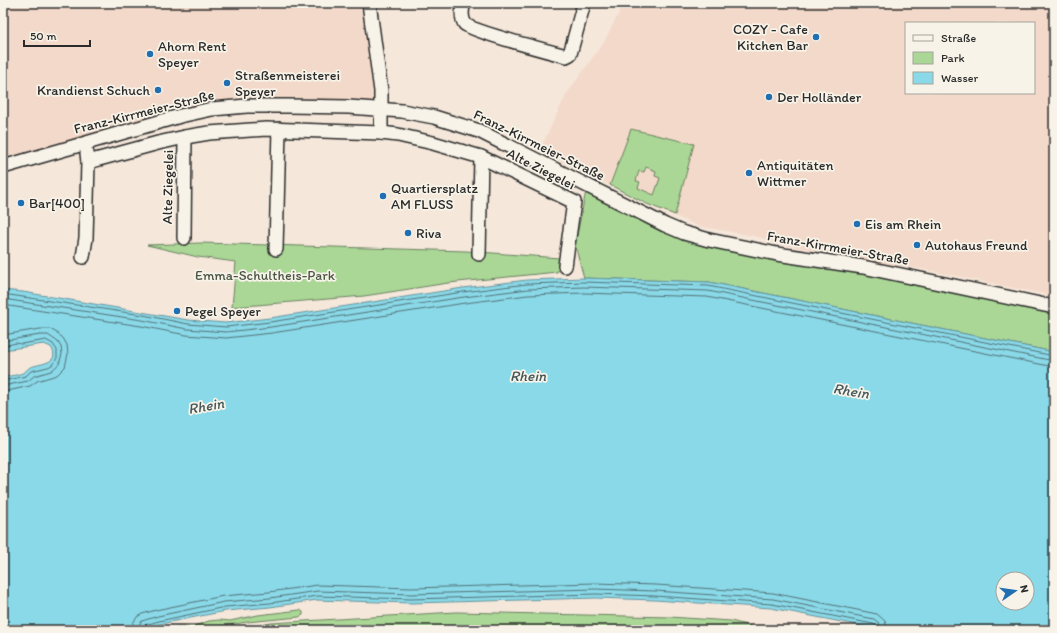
<svg xmlns="http://www.w3.org/2000/svg" width="1057" height="633" viewBox="0 0 1057 633" font-family="Itim,sans-serif">
<rect width="100%" height="100%" fill="#f5e7da"/>
<filter id="ink" filterUnits="userSpaceOnUse"><feTurbulence type="fractalNoise" baseFrequency=".025" numOctaves="2"/><feDisplacementMap in="SourceGraphic" scale="8" xChannelSelector="R" yChannelSelector="G"/><feConvolveMatrix kernelMatrix="1 2 1 2 8 2 1 2 1" color-interpolation-filters="sRGB"/></filter>
<g filter="url(#ink)">
<g fill="#f3d9c9" fill-rule="evenodd">
<polygon points="3,3 364,3 368,32 375,104 352,104 269,98 236,99 200,105 3,161"/>
<path d="M622 3H1054V296L922 269 880 263 786 245 754 236 698 226 647 204 540 150 566 95 604 42 618 15ZM906 23H1034V93H906Z"/>
</g>
<g fill="#aad796" stroke="#6a8160" fill-rule="evenodd">
<path d="M631 129 694 144 675 215 647 204 610 185ZM646 167 656 171 655 176 660 178 654 195 638 188 640 182 636 181 639 171 644 172Z"/>
<polygon points="586,191 662,229 1054,313 1054,352 709,282 584,278 575,245"/>
<polygon points="201,243 466,251 559,258 564,262 557,272 448,283 364,296 232,307 236,262 198,257 147,245"/>
<polygon points="300,610 303,612 303,615 299,617 247,622 198,630 168,630 180,627 194,626 209,621 219,620 230,621 258,615"/>
<polygon points="456,612 670,617 731,621 765,630 237,630 271,623"/>
</g>
<path fill="#8ad9e8" stroke="#64939c" fill-rule="evenodd" d="M584 278 709 282 1054 352V630H873L872 628 771 608 655 600 596 598 411 603 317 600 270 607 226 611 160 624 140 630H3V377C10 376 19 375 25 372 26 371 27 369 29 368 37 363 62 365 51 347L44 344 3 350V290L23 292 188 320 225 323 270 318 463 288 527 280ZM1003 579H1027V603H1003Z"/>
<g fill="none" stroke-linecap="round" stroke-linejoin="round">
<g stroke="#517177" stroke-width="1">
<polyline points="3,294 143,315 188,324 226,327 270,322 463,292 527,284 584,282 708,286 1054,356"/>
<polyline points="3,299 142,320 187,329 226,332 271,327 464,297 528,289 584,287 708,291 1054,361"/>
<polyline points="3,305 141,326 186,335 226,338 272,333 465,303 528,295 584,293 707,297 1054,367"/>
<polyline points="3,335 40,329 50,329 57,333 63,338 67,345 68,354 65,367 57,375 37,381 30,386 3,392"/>
<polyline points="3,341 40,335 48,335 58,342 61,347 62,354 59,364 51,371 34,376 28,381 3,386"/>
<polyline points="3,346 16,343 21,344 46,340 53,344 57,350 57,358 52,365 48,367 31,371 26,376 3,381"/>
<polyline points="132,630 133,623 137,617 142,614 156,610 223,596 269,592 318,585 411,588 595,583 656,585 773,593 877,614 885,621 887,630"/>
<polyline points="138,630 139,625 142,621 158,616 224,602 270,598 318,591 411,594 595,589 655,591 773,599 874,619 879,623 881,630"/>
<polyline points="143,630 145,625 159,621 225,607 270,603 317,596 411,599 596,594 655,596 772,604 873,624 876,626 876,630"/>
</g>
<g stroke="#2b2b2b" stroke-width="16">
<g id="minor">
<polyline points="369,3 381,91 381,133 398,135 433,143 481,157 574,202 565,266"/>
<path d="M464 3C462 9 461 18 465 24 471 31 551 52 566 56L570 54 584 3"/>
<polyline points="88,162 158,143 185,137 209,133 266,129 381,133"/>
<polyline points="3,167 180,116 212,109 247,106 288,106 349,107 402,111 434,117 479,131 665,225 684,233 709,240 777,254 863,267 1054,307"/>
<polyline points="184,238 185,137"/>
<polyline points="276,249 279,129"/>
<polyline points="479,254 481,157"/>
<polyline points="83,257 86,238 88,162 87,153"/>
</g>
</g>
<use href="#minor" stroke="#f7f3e8" stroke-width="13"/>
</g>
</g>
<g fill="#1f6fb2" stroke="#f7f3e8" stroke-width="1.5">
<circle cx="816" cy="37" r="4"/>
<circle cx="150" cy="54" r="4"/>
<circle cx="227" cy="83" r="4"/>
<circle cx="158" cy="90" r="4"/>
<circle cx="769" cy="97" r="4"/>
<circle cx="749" cy="173" r="4"/>
<circle cx="383" cy="196" r="4"/>
<circle cx="21" cy="203" r="4"/>
<circle cx="857" cy="224" r="4"/>
<circle cx="408" cy="233" r="4"/>
<circle cx="917" cy="245" r="4"/>
<circle cx="177" cy="311" r="4"/>
</g>
<g text-anchor="middle" dominant-baseline="central" stroke-width="3.5" stroke-linejoin="round" paint-order="stroke">
<g font-size="14" fill="#2b2b2b" stroke="#f7f3e8" text-anchor="start">
<text x="808" y="29" text-anchor="end">COZY - Cafe<tspan x="808" dy="16">Kitchen Bar</tspan></text>
<text x="158" y="46">Ahorn Rent<tspan x="158" dy="16">Speyer</tspan></text>
<text x="235" y="75">Straßenmeisterei<tspan x="235" dy="16">Speyer</tspan></text>
<text x="150" y="90" text-anchor="end">Krandienst Schuch</text>
<text x="777" y="97">Der Holländer</text>
<text x="757" y="165">Antiquitäten<tspan x="757" dy="16">Wittmer</tspan></text>
<text x="391" y="188">Quartiersplatz<tspan x="391" dy="16">AM FLUSS</tspan></text>
<text x="29" y="203">Bar[400]</text>
<text x="865" y="224">Eis am Rhein</text>
<text x="416" y="233">Riva</text>
<text x="925" y="245">Autohaus Freund</text>
<text x="185" y="311">Pegel Speyer</text>
</g>
<g font-size="14" fill="#2b2b2b" stroke="#f7f3e8">
<text transform="translate(144 112) rotate(-14)">Franz-Kirrmeier-Straße</text>
<text transform="translate(539 145) rotate(26)">Franz-Kirrmeier-Straße</text>
<text transform="translate(541 169) rotate(27)">Alte Ziegelei</text>
<text transform="translate(168 187) rotate(-89)">Alte Ziegelei</text>
<text transform="translate(838 248) rotate(10)">Franz-Kirrmeier-Straße</text>
</g>
<g font-size="14" fill="#4b5646" stroke="#f7f3e8">
<text x="265" y="275">Emma-Schultheis-Park</text>
</g>
<g font-size="15" font-style="italic" fill="#43565a" stroke="#f7f3e8">
<text x="528" y="376">Rhein</text>
<text transform="translate(851 391) rotate(9)">Rhein</text>
<text transform="translate(206 406) rotate(-10)">Rhein</text>
</g>
</g>
<rect width="1057" height="633" fill="none" stroke="#f7f3e8" stroke-width="16"/>
<rect x="8" y="8" width="1041" height="617" fill="none" stroke="#2b2b2b" stroke-width="1.5" filter="url(#ink)"/>
<rect x="905" y="22" width="130" height="72" fill="#f7f3e8" stroke="#a5a39c"/>
<rect x="913" y="35" width="20" height="6" fill="#f7f3e8" stroke="#a5a39c"/>
<text x="941" y="42" font-size="12" fill="#2b2b2b">Straße</text>
<rect x="913" y="52" width="20" height="12" fill="#aad796" stroke="#a5a39c"/>
<text x="941" y="62" font-size="12" fill="#2b2b2b">Park</text>
<rect x="913" y="72" width="20" height="12" fill="#8ad9e8" stroke="#a5a39c"/>
<text x="941" y="82" font-size="12" fill="#2b2b2b">Wasser</text>
<g transform="translate(1015 591) rotate(77)"><circle r="19" fill="#f7f3e8" stroke="#a5a39c"/>
<path d="M0-3L7 15L0 10L-7 15Z" fill="#1f6fb2"/>
<text y="-6" font-size="11" font-weight="bold" text-anchor="middle" fill="#2b2b2b">N</text>
</g>
<path d="M24 40v6h66v-6" fill="none" stroke="#2b2b2b" stroke-width="2"/>
<text x="30" y="40" font-size="12" fill="#2b2b2b" stroke="#f7f3e8" stroke-width="3" paint-order="stroke">50 m</text>
</svg>
